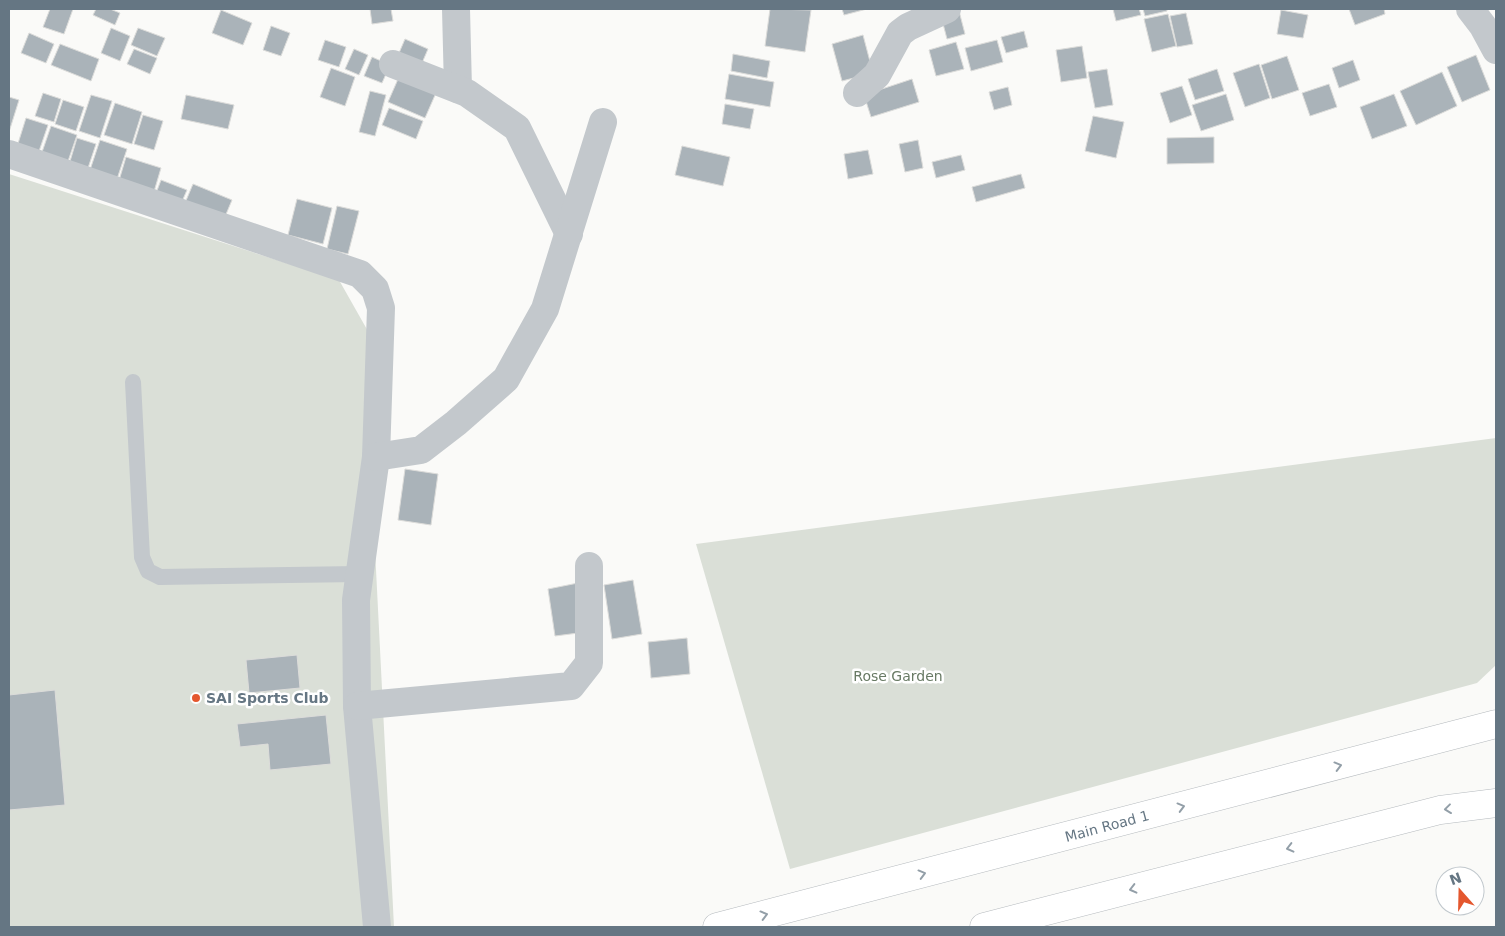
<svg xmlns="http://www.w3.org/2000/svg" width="1505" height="936" viewBox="0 0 1505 936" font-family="'DejaVu Sans',sans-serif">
<rect width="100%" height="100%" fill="#fafaf8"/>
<g fill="#dadfd7">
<polygon points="9,174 339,280 369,333 371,470 394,927 9,927"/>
<polygon points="1496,438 1496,665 1477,683 790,869 696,544"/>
</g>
<g fill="#aab3b9" stroke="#dcdcda">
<polygon points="50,9 73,9 64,34 43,27"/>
<polygon points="96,9 110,9 120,13 115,25 93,15"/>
<polygon points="370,9 391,9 393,21 372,24"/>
<polygon points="770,9 811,10 805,52 765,46"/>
<polygon points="842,9 867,9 844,15"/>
<polygon points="1113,9 1139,9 1141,15 1116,21"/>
<polygon points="1143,9 1167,9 1167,11 1145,16"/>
<polygon points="1349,9 1384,9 1385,14 1355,25"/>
<polygon points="221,10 252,23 243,45 212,33"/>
<polygon points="1281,10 1308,15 1303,38 1277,34"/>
<polygon points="959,11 965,34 947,39 941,16"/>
<polygon points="1186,13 1193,44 1177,47 1170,16"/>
<polygon points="1168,14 1176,46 1152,52 1144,19"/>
<polygon points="271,26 290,33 281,56 263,50"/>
<polygon points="111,28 130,36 120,61 101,53"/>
<polygon points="138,28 165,38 157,56 131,45"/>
<polygon points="1024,31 1028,47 1006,53 1001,37"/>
<polygon points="29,33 54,44 46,63 21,53"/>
<polygon points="863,35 873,73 842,81 832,44"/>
<polygon points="405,39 428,49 419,70 396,60"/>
<polygon points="325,40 346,47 339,67 318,60"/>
<polygon points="997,40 1003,62 971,71 965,48"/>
<polygon points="956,42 964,69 936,76 929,50"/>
<polygon points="60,44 99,59 91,81 51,65"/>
<polygon points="1082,46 1087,78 1061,82 1056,50"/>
<polygon points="134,49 157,58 150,74 127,64"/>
<polygon points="354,49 368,55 359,75 345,69"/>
<polygon points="733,54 770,61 767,78 731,71"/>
<polygon points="1476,55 1490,90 1462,102 1447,67"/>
<polygon points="1287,56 1299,90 1272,99 1261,65"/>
<polygon points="372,57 390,65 382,83 364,76"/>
<polygon points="1353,60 1360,80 1339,88 1332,68"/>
<polygon points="1259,64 1270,98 1245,107 1233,73"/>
<polygon points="331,68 355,77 345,106 320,97"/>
<polygon points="1107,69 1113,105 1095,108 1088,72"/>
<polygon points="1217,69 1224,91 1195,100 1188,79"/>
<polygon points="402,70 439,86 425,118 388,102"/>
<polygon points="1442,72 1457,106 1416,125 1400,91"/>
<polygon points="729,74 774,82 770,107 725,99"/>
<polygon points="912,79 919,102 871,117 864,95"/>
<polygon points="1329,84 1337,107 1310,116 1302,93"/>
<polygon points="1182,86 1192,115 1170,123 1160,93"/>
<polygon points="1008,87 1012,105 994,110 989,92"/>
<polygon points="370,91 386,95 375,136 359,132"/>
<polygon points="43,93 61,99 54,122 35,116"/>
<polygon points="1226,94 1234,120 1201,131 1192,105"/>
<polygon points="1394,94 1407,126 1372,139 1360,107"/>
<polygon points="91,95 112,101 100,138 79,131"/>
<polygon points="186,95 234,105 228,129 181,119"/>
<polygon points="9,97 19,100 9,132"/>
<polygon points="63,100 84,107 76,131 55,124"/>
<polygon points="115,103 142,112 132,144 104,135"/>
<polygon points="725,104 754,109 750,129 722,124"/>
<polygon points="389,108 423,121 416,139 382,125"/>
<polygon points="143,115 163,121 154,150 134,144"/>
<polygon points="1093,116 1124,122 1116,158 1085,151"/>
<polygon points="26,118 48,125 37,157 16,150"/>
<polygon points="51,126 77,135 66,167 40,158"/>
<polygon points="1214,137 1214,163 1167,164 1167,138"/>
<polygon points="77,138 96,144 86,174 68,168"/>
<polygon points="100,140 127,149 116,182 89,173"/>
<polygon points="918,140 923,168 905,172 899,144"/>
<polygon points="682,146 730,157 723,186 675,175"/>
<polygon points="868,150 873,174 848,179 844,154"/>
<polygon points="961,155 965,170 936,178 932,162"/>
<polygon points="126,157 161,168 153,195 118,184"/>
<polygon points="1021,174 1025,188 976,202 972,187"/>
<polygon points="161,180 187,190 180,206 155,196"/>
<polygon points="193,184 232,200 224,219 185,203"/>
<polygon points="297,199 332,208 323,244 288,235"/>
<polygon points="337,206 359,211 348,254 327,249"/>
<polygon points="405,469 438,474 431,525 398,520"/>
<polygon points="633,580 642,634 612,639 604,585"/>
<polygon points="578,583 586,632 555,636 548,589"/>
<polygon points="687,638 690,674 651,678 648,642"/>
<polygon points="297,655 300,688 249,693 246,660"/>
<polygon points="55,690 65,805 9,810 9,695"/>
<polygon points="326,715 331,764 270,770 268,744 240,747 237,724"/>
</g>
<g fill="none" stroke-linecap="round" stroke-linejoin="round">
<g stroke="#b5babe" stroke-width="29">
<g id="primary">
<polyline points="717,927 1496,724"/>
<polyline points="984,927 1440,810 1496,803"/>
</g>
</g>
<polyline stroke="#c3c8cc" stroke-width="16" points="133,382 142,557 148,571 160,577 359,574"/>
<g stroke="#c3c8cc" stroke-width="28">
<polyline points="456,9 458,89"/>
<polyline points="1470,9 1483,26 1496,50"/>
<polyline points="393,64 467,93 517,128 569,234"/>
<polyline points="857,93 877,75 900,33 908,27 947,9"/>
<polyline points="9,154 360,274 375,289 381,308 376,457 356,600 357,706 377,927"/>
<polyline points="376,457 421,450 456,423 506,379 545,309 603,122"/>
<polyline points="357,706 571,686 589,663 589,566"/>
</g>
<use href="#primary" stroke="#fff" stroke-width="28"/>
</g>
<defs><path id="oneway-chevron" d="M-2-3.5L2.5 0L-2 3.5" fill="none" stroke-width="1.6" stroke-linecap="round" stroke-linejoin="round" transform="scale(1.25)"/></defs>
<g stroke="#939fa8">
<use href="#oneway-chevron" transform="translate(1338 766) rotate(-15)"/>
<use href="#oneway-chevron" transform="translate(1181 807) rotate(-15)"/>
<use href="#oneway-chevron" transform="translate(1448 809) rotate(173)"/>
<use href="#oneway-chevron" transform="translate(1290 848) rotate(166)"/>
<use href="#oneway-chevron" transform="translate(922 874) rotate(-15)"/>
<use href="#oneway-chevron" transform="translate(1133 889) rotate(166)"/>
<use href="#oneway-chevron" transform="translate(764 915) rotate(-15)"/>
</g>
<circle fill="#e4572e" stroke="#fff" stroke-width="2" cx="196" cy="698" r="5"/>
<g text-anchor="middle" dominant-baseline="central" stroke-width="5" stroke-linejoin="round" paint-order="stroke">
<g font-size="14" fill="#687a64" stroke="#fff">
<text x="898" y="676">Rose Garden</text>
</g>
<g font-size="14" font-weight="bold" fill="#657683" stroke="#fff" text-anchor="start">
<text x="206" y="698">SAI Sports Club</text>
</g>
<g font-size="14" fill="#657683" stroke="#fff">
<text transform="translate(1107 826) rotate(-15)">Main Road 1</text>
</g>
</g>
<rect width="1505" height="936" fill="none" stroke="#657683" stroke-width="20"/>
<g transform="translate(1460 891) rotate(340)"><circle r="24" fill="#ffffff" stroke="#c1c8cd"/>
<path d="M0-4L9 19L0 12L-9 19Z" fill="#e4572e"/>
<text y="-8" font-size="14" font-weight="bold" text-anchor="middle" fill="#657683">N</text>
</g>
</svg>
